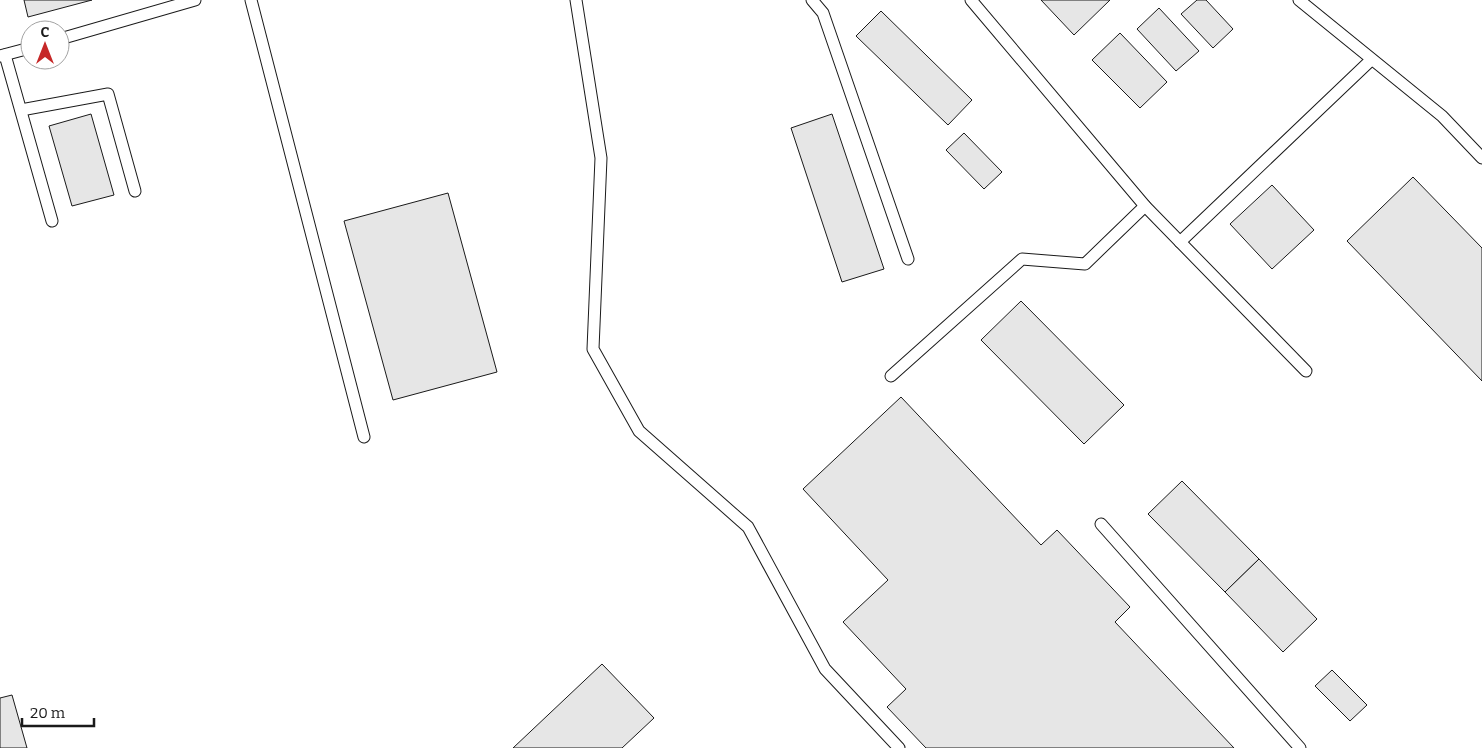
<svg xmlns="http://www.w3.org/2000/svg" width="1482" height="748" viewBox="0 0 1482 748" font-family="Bitter,serif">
<rect width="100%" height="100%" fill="#fff"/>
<g fill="#e6e6e6" stroke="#1a1a1a">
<polygon points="24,0 92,0 28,17"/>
<polygon points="1041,0 1110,0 1074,35"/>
<polygon points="1197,0 1206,0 1233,29 1213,48 1181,14"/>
<polygon points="1159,8 1199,51 1176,71 1137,29"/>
<polygon points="881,11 972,100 948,125 856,36"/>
<polygon points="1120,33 1167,82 1140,108 1092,60"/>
<polygon points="91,114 114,195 72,206 49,126"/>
<polygon points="832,114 884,269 842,282 791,128"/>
<polygon points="964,133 1002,172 984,189 946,150"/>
<polygon points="1413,177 1482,248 1482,381 1347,241"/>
<polygon points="1272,185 1314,230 1272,269 1230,224"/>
<polygon points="448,193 497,372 393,400 344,221"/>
<polygon points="1021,301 1124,405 1084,444 981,340"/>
<polygon points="901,397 1041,545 1057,530 1130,607 1115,622 1234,748 926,748 887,707 906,689 843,622 888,580 803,489"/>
<polygon points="1182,481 1259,559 1225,592 1148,514"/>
<polygon points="1259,559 1317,619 1283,652 1225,592"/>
<polygon points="602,664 654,718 622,748 513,748"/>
<polygon points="1332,670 1367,705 1350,721 1315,686"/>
<polygon points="12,695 27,748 0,748 0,698"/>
</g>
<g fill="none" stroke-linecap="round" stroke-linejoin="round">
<g stroke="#1a1a1a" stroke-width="13">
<g id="lane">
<polyline points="251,0 364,437"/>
<polyline points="576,0 601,158 593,349 639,431 748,527 825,669 899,748"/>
<polyline points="812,0 823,13 908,259"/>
<polyline points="971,0 1145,206 1306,371"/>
<polyline points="1299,0 1442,116 1482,158"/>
<polyline points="60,39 195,0"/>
<polyline points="5,55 52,221"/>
<polyline points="0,56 30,48"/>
<polyline points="21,110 108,94 135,191"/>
<polyline points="1180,242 1371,60"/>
<polyline points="891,376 1022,259 1085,264 1145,206"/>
<polyline points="1101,524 1300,748"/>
</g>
</g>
<use href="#lane" stroke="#fff" stroke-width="11"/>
</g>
<g transform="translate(45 45)"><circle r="24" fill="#ffffff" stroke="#a3a3a3"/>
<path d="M0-4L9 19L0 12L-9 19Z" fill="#c62828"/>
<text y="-8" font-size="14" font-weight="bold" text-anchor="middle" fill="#1a1a1a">С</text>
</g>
<path d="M22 718v8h72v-8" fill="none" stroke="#1a1a1a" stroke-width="2.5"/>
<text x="30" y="718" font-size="15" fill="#1a1a1a" stroke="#ffffff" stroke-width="4" paint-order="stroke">20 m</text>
</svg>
